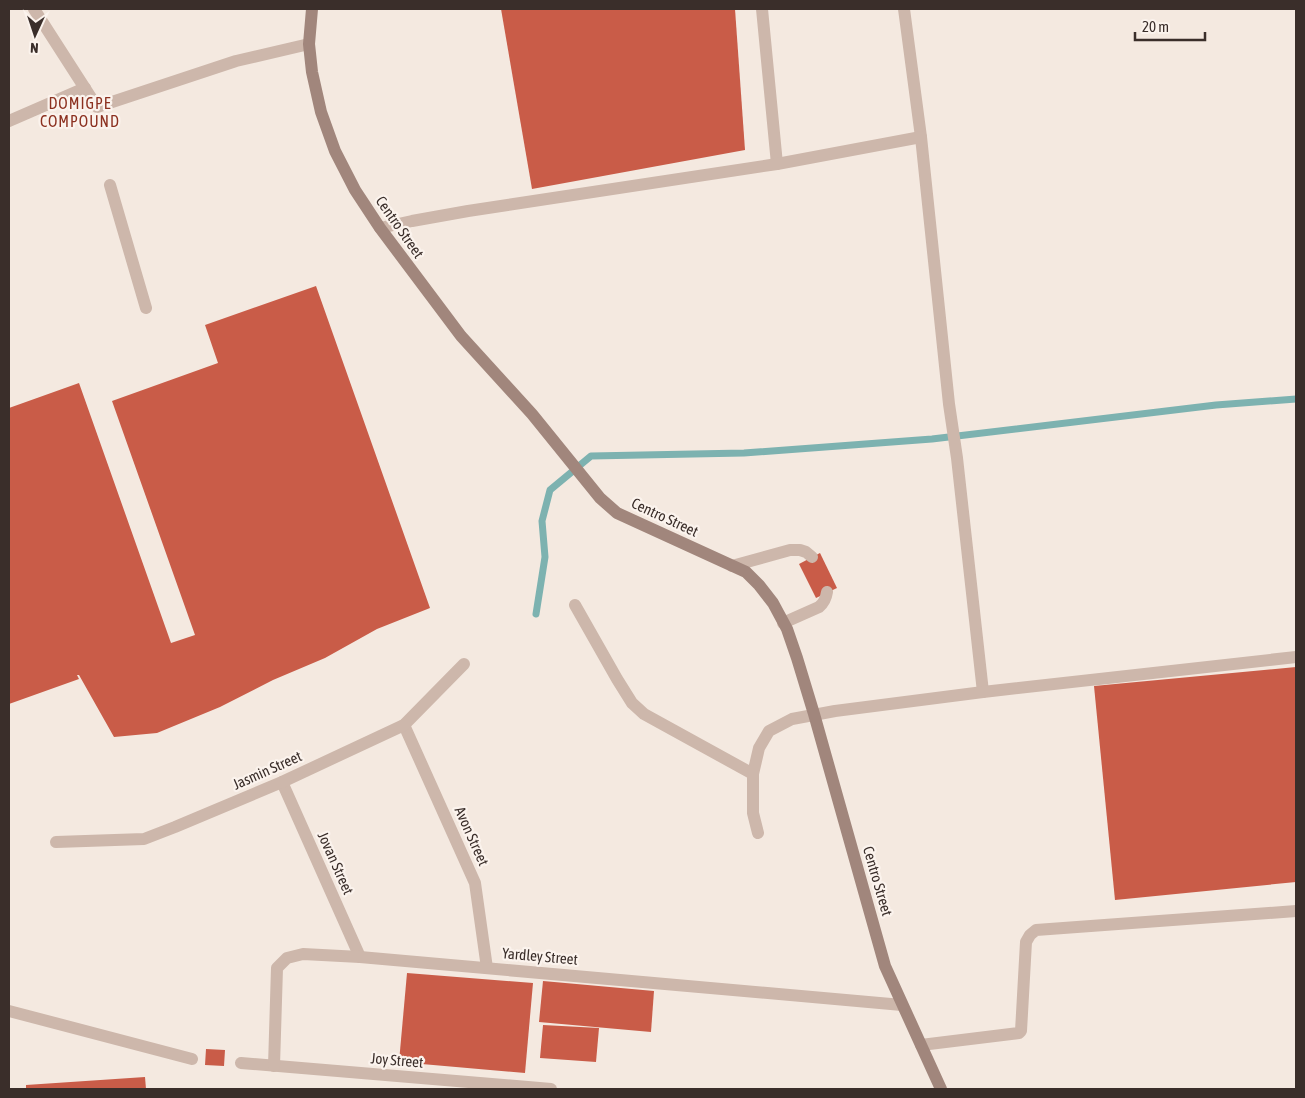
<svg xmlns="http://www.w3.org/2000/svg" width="1305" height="1098" viewBox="0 0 1305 1098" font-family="'Asap Condensed',sans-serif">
<rect width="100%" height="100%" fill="#f4e9e0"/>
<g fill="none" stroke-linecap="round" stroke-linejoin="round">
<polyline stroke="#7db2b0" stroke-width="7" points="536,614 545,557 542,521 550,490 591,456 744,453 932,439 1216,405 1296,399"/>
</g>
<g fill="#c95c48">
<polygon points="501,9 735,9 745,150 532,189"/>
<polygon points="316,286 430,608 377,629 325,658 273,680 220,707 157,733 114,737 79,675 77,675 79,679 9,704 9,408 79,383 171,643 195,635 112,401 218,363 205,325"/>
<polygon points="820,553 837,588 816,598 799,564"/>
<polygon points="1296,667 1296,882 1115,900 1094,686"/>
<polygon points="407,973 533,983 525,1073 399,1062"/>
<polygon points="543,981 654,991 651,1032 539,1022"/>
<polygon points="543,1025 599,1028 596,1062 540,1058"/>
<polygon points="206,1049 225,1050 224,1066 205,1065"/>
<polygon points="145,1077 146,1089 26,1089 26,1085"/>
</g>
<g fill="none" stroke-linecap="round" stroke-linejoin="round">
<g stroke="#cdb7ab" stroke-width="12">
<polyline points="762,9 777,164"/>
<polyline points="904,9 921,137 949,404 957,458 983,692"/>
<polyline points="9,121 85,88"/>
<polyline points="110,185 146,308"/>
<polyline points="380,228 412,221 468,211 777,164 921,137"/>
<polyline points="732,566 790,550 800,550 806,552 812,557"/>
<polyline points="575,605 617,679 632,703 644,714 753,774"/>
<path d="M783 623 819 607C824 603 826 599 827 592"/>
<polyline points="758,833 753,813 753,774 759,748 769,731 792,719 835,711 983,692 1296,657"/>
<polyline points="9,1011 192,1059"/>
<polyline points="921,1045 1019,1033 1021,1031 1026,942 1030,935 1036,930 1296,911"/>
</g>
<g stroke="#cdb7ab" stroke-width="12">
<polyline points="34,9 97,107 236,61 309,44"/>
<polyline points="404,725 475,883 487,968"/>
<polyline points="282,782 360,957"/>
<polyline points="56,842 144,839 175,827 282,782 404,725 464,664"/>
<polyline points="241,1063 551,1089"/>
<polyline points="274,1066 277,968 287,958 303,954 360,957 902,1005"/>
</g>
<polyline stroke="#a1867c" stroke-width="12" points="312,9 309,44 312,72 321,112 335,151 355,190 380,228 461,336 532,414 600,498 617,513 746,572 759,585 773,603 787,629 797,658 814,714 885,966 941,1089"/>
</g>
<g text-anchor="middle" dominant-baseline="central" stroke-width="4.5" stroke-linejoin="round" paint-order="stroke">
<g font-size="15" fill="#3a2e2a" stroke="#fbf3ed">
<text transform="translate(400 227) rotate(55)">Centro Street</text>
<text transform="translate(665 517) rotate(25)">Centro Street</text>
<text transform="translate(267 770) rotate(-24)">Jasmin Street</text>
<text transform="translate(472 836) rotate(66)">Avon Street</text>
<text transform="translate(336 863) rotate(66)">Jovan Street</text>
<text transform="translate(878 881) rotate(74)">Centro Street</text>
<text transform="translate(540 956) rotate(5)">Yardley Street</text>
<text transform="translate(397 1060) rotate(5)">Joy Street</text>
</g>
<g font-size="16" letter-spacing="1" fill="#8c3120" stroke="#fbf3ed">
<text x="80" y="103">DOMIGPE<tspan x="80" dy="18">COMPOUND</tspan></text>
</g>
</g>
<rect width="1305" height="1098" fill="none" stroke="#3a2e2a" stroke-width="20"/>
<g transform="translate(35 35) rotate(183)" stroke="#fbf3ed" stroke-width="4" paint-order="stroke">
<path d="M0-4L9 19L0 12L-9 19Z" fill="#3a2e2a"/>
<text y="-8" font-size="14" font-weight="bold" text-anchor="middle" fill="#3a2e2a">N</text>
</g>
<path d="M1135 32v8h70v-8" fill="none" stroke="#3a2e2a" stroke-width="2.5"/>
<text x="1142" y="32" font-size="15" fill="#3a2e2a" stroke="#fbf3ed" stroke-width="4" paint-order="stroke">20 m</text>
</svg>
